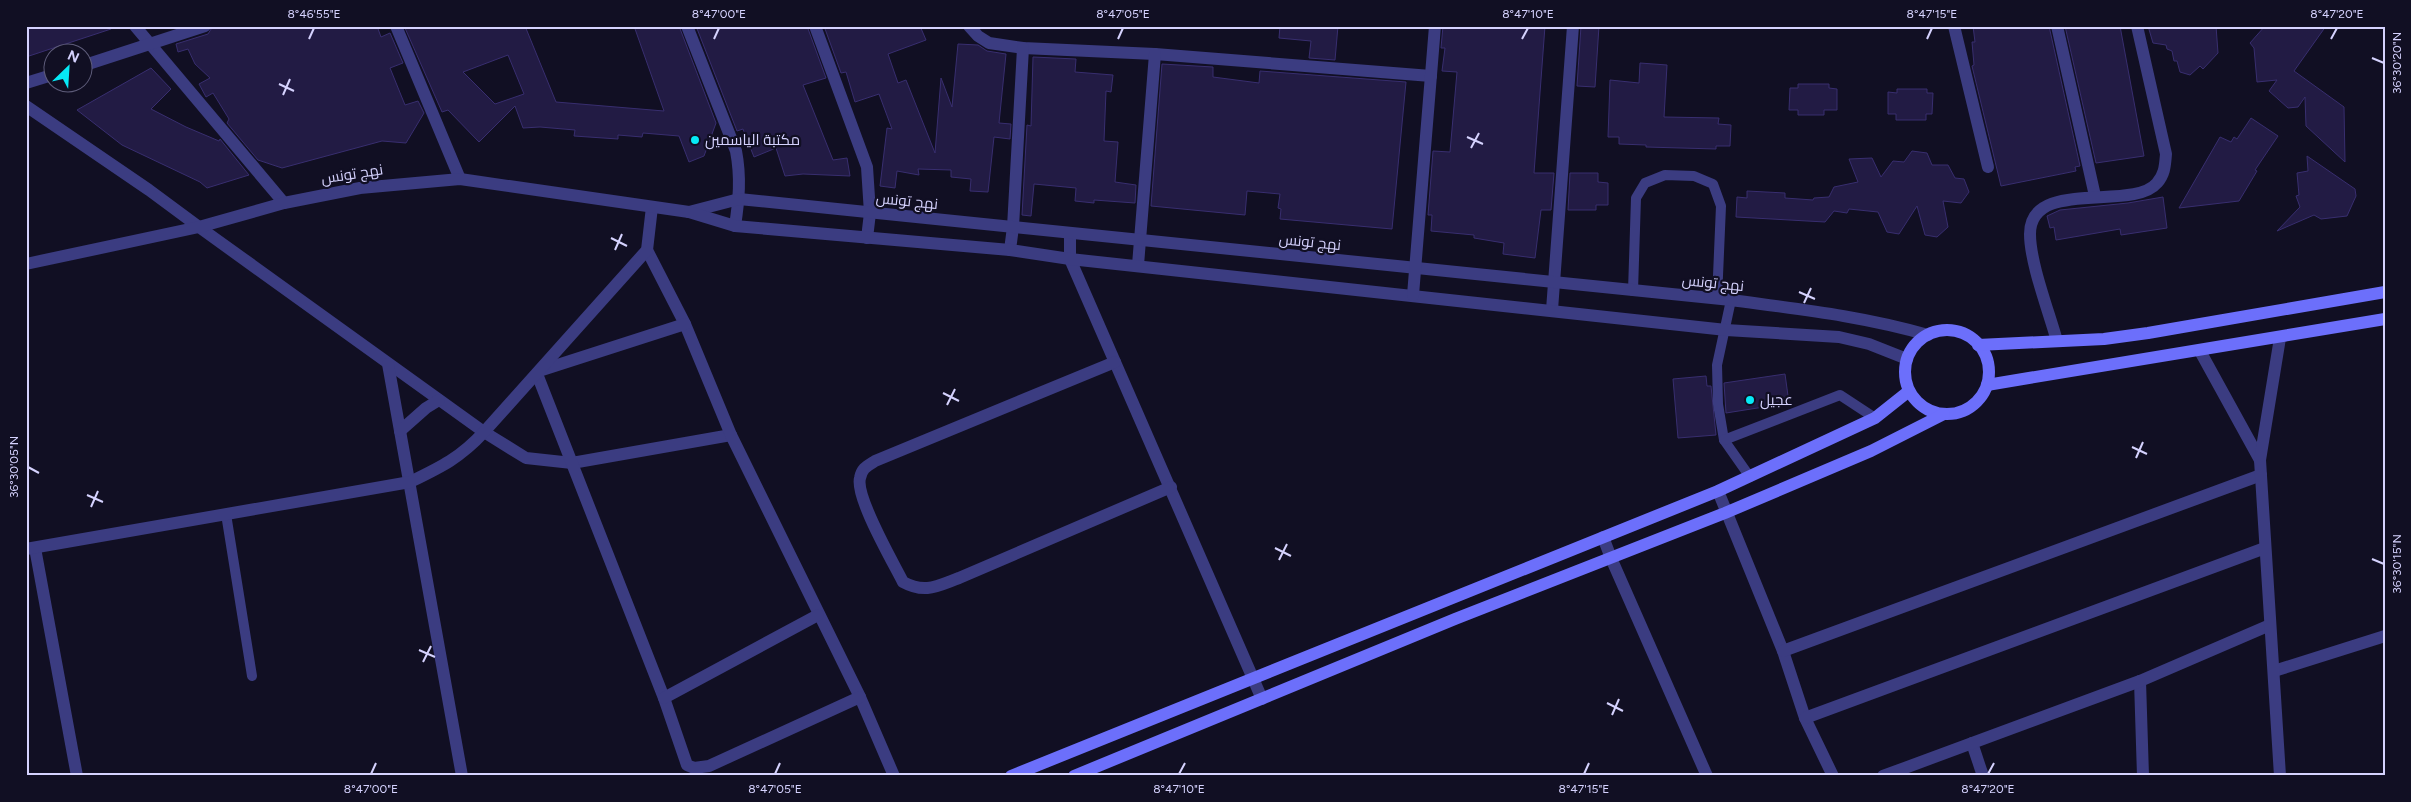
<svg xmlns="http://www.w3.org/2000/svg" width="2411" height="802" viewBox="0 0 2411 802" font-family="Figtree,Cairo,sans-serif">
<rect width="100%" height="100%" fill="#110f23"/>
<g fill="#221b44" stroke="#382e6f" fill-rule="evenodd">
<polygon points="26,26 111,26 111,29 26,57"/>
<polygon points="213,26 377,26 381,37 390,33 403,63 390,68 405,105 418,101 424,113 406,143 382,141 282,168 258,160 227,123 229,119 213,93 206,97 199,84 210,78 195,64 188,49 178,52 176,44 208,34"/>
<path d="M409 26H525L556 102 664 111 634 26H679L716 123 704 156 689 162 679 136 643 133 642 137 618 135V139L574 136 575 130 540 127 523 128 515 106 479 142 448 110 442 112 405 28ZM508 55 524 94 495 104 463 72Z"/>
<polygon points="696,26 807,26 826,78 803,85 833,160 847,158 850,176 803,174 785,176 776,148 754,157 743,129 737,131"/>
<polygon points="824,26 920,26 926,40 888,54 898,83 906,80 935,153 941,78 952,107 958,44 978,45 987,51 1006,54 999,123 1011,124 1010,139 994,137 988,192 970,191 971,179 951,177 951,170 918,169 919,175 897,171 895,188 880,186 887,128 892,129 879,94 855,102 846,72 841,73"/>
<polygon points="1280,26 1338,26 1335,60 1309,58 1311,41 1279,38"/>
<polygon points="1443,26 1545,26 1534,173 1554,173 1551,210 1541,210 1535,258 1503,254 1504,243 1474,238 1474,235 1431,231 1432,215 1428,215 1433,151 1450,152 1457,72 1442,71 1445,48 1441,48"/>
<polygon points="1581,26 1599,26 1595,87 1577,86"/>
<polygon points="1973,26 2049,26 2080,166 2075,167 2076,171 2001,186 1972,66 1974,65 1972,42 1975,42"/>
<polygon points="2065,26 2120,26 2144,156 2096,163"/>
<polygon points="2148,26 2216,26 2218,53 2203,69 2200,66 2190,75 2180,72 2177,61 2174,61 2172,51 2167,49 2166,45 2153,43"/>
<polygon points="2265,26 2326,26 2294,71 2344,107 2345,162 2306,126 2305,97 2298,107 2288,108 2269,91 2277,80 2257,82 2254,48 2250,43"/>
<polygon points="1033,57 1076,59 1075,72 1113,75 1111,92 1106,91 1104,141 1118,142 1115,182 1136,185 1135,203 1094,200 1094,203 1075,201 1076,188 1034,184 1031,216 1022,215 1027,125 1031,126"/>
<polygon points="1640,63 1667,65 1664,117 1719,118 1718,124 1731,125 1730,146 1716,146 1716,149 1646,147 1646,145 1619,144 1619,137 1608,137 1610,80 1639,83"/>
<polygon points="1162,64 1213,67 1213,77 1259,83 1260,71 1406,82 1392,229 1280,219 1281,209 1278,208 1280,194 1247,191 1245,215 1151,206"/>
<polygon points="151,68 171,89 151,109 186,127 219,141 220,139 249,175 207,188 200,182 122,145 77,110"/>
<polygon points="1798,84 1829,84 1829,88 1837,89 1837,110 1824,110 1824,115 1798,115 1798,110 1789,110 1790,88 1798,88"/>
<polygon points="1897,89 1927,89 1927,93 1933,93 1932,114 1926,114 1926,120 1896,120 1896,114 1888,114 1888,92 1897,93"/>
<polygon points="2251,118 2278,136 2255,170 2257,171 2239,201 2179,208 2220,137 2231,142 2234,137 2237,139"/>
<polygon points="1912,151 1927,153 1932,165 1948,165 1955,178 1964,179 1969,192 1961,203 1943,201 1948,227 1937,237 1925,235 1917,206 1899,234 1887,232 1878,212 1849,209 1847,213 1834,211 1825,222 1736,217 1737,197 1747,198 1747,191 1785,193 1785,198 1813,200 1814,198 1829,197 1834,187 1858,182 1849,159 1872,158 1881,177 1893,161 1904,162"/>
<polygon points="2307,156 2355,189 2356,196 2347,216 2321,219 2314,215 2277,231 2300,207 2296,196 2299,195 2297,173 2308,171"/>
<polygon points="1570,173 1598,173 1598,182 1608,183 1608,205 1596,205 1596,210 1568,210"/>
<polygon points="2163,197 2167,228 2121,235 2120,229 2056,240 2054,227 2050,228 2047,216 2060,210 2128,203"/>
<polygon points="1785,374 1789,403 1726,413 1724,383"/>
<polygon points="1706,376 1707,386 1711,386 1716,435 1678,438 1673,379"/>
</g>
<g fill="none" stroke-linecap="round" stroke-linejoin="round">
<g stroke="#3b3c81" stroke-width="10">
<polyline points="1633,291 1636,198 1645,183 1665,175 1694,176 1713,184 1721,206 1717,299"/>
<polyline points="1731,300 1717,365 1718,404 1724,440 1750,477"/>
<polyline points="1724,440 1840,395 1875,418"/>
<polyline points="226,514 252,676"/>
</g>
<g stroke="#3b3c81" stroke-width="12">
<polyline points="135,26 284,203"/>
<polyline points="396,26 460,179"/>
<path d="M687 26 736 151C741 177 739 200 735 226"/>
<polyline points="815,26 867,167 870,213 867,238"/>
<polyline points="969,26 978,36 989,43 1023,48 1155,54 1431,76"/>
<polyline points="1954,26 1988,167"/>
<polyline points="2057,26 2095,196"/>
<polyline points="82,66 205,26"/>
<polyline points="26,83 52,75"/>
<polyline points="199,227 484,432 526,458 572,463 731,435"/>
<polyline points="1070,233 1070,259 1262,699"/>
<polyline points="647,250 685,324 731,435 860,697 894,776"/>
<polyline points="1010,250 1013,227 1023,48"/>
<polyline points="1138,265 1155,54"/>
<polyline points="1552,310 1573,26"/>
<path d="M2057 341C2049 312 2030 263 2030 234 2030 177 2133 212 2157 183 2165 174 2165 165 2166 154L2137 26"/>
<polyline points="2200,351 2260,460"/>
<path d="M1115 362 875 461C867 466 862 468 860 478 855 497 893 562 903 582 925 594 937 586 959 578L1171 487"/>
<polyline points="388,364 462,776"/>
<polyline points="542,370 685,324"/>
<polyline points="537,374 664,698 687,765 694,768 709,766 860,697"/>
<polyline points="400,431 426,408 439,400"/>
<polyline points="1718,491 1783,651 1805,718 1833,776"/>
<polyline points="1603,537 1611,558 1707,776"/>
<polyline points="35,548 77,776"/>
<path d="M26 549 410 482C441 467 460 458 484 432L647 250 652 207"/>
<polyline points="1783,651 2261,475"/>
<polyline points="2274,671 2385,636"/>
<polyline points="2140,681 2143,776"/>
<polyline points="664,698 818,615"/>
<polyline points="1805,718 2265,548"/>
<polyline points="1972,743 1983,776"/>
<polyline points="1883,776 2140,681 2270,625"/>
<polyline points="2280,776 2260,460 2280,338"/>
</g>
<g stroke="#3b3c81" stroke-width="12">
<polyline points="26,106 149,190 199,227"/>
<path d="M689 212 739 199 1731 300C1797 309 1863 316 1928 335"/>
<polyline points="26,264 199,227 284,203 360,188 460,179 689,212 735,226 1010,250 1070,259 1726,330 1839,337 1869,344 1907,359"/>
<polyline points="1413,295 1435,26"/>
</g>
<g stroke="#6c6ffb" stroke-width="12">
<circle cx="1947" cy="372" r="42"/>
<polyline points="1978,345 2104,339 2148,333 2385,292"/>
<polyline points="1987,385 2385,319"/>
<polyline points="1011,776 1718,491 1875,418 1909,391"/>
<polyline points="1074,776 1455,619 1725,513 1871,451 1944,414"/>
</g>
</g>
<path fill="none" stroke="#d5d2fe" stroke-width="2" d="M309 39 314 28M714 39 719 28M1118 39 1123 28M1522 39 1528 28M1927 39 1932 28M2331 39 2337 28M2372 58 2384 63M279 84 294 91M283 95 290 79M1467 137 1483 144M1471 148 1479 133M611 238 627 246M615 250 622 234M1799 292 1815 299M1804 303 1811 288M943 393 959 401M947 405 955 389M2132 447 2147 454M2136 458 2143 442M28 467 39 473M87 495 103 502M91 507 98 491M1275 548 1291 556M2372 559 2384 564M1279 560 1287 544M419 650 435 657M423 662 431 646M1607 703 1623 711M1612 715 1619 699M371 774 376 763M775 774 780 763M1179 774 1185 763M1584 774 1589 763M1988 774 1994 763"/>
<g fill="#06e9f6" stroke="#110f23" stroke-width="2">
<circle cx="695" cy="140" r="5"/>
<circle cx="1750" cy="400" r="5"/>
</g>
<g text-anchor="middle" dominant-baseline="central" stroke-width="4.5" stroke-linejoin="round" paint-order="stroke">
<g font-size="15" fill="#d5d2fe" stroke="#110f23" text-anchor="start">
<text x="705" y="140">مكتبة الياسمين</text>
<text x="1760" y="400">عجيل</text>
</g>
<g font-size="15" fill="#d5d2fe" stroke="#110f23">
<text transform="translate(352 174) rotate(-9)">نهج تونس</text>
<text transform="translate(907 201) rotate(6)">نهج تونس</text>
<text transform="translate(1310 242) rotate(6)">نهج تونس</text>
<text transform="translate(1713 283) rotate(6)">نهج تونس</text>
</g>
</g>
<rect width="2411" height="802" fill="none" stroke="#110f23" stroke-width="55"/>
<g transform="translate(68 68) rotate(25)"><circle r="24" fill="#110f23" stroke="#5f5d7b"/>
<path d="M0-4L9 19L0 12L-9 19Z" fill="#06e9f6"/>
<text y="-8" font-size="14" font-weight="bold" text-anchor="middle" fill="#d5d2fe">N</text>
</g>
<rect x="28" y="28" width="2356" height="746" fill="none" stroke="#d5d2fe" stroke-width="2"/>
<g font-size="12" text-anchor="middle" fill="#d5d2fe">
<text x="314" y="18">8°46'55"E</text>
<text x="719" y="18">8°47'00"E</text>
<text x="1123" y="18">8°47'05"E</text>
<text x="1528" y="18">8°47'10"E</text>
<text x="1932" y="18">8°47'15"E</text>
<text x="2337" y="18">8°47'20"E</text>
<text transform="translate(2397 63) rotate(-90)" y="4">36°30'20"N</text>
<text transform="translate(14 467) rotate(-90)" y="4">36°30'05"N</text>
<text transform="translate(2397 564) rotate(-90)" y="4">36°30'15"N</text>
<text x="371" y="793">8°47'00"E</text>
<text x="775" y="793">8°47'05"E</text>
<text x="1179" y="793">8°47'10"E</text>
<text x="1584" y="793">8°47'15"E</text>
<text x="1988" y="793">8°47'20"E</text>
</g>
</svg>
